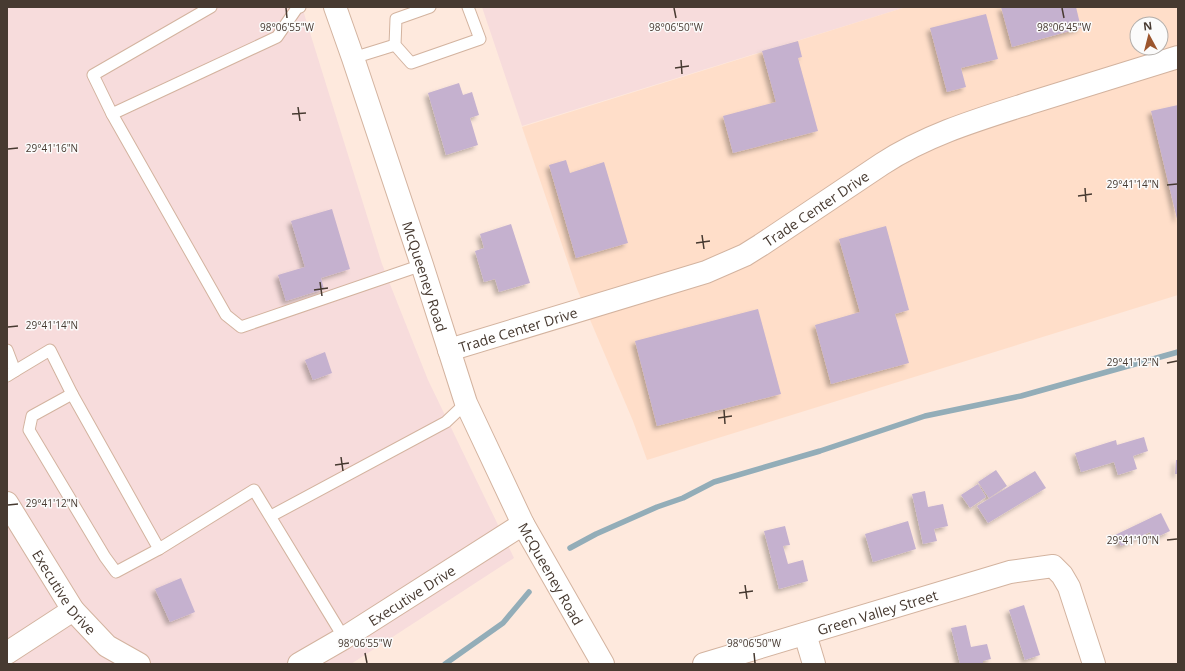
<svg xmlns="http://www.w3.org/2000/svg" width="1185" height="671" viewBox="0 0 1185 671" font-family="'Open Sans',sans-serif">
<defs>
<filter id="shadow"><feDropShadow dx="-3.5" dy="3.5" stdDeviation="2" flood-color="#0004"/></filter>
</defs>
<rect width="100%" height="100%" fill="#fee9dd"/>
<g fill="#f7dcdc">
<polygon points="7,7 302,7 382,264 428,380 514,558 351,664 7,664"/>
<polygon points="482,7 906,7 522,126"/>
</g>
<path fill="#ffdec9" fill-rule="evenodd" d="M906 7H1178V295L647 460 633 421 577 289 522 127ZM1137 24H1161V48H1137Z"/>
<g fill="none" stroke-linecap="round" stroke-linejoin="round">
<g stroke="#93adb8" stroke-width="5.5">
<polyline points="570,548 596,534 657,507 683,498 714,482 820,451 925,416 1021,396 1178,352"/>
<polyline points="445,664 503,623 529,592"/>
</g>
</g>
<g fill="#c5b1cf" filter="url(#shadow)">
<polygon points="1001,7 1076,7 1081,28 1012,47"/>
<polygon points="986,14 998,59 961,68 966,87 947,92 930,28"/>
<polygon points="798,41 802,57 798,58 818,131 733,153 723,116 776,102 762,51"/>
<polygon points="459,83 463,95 472,92 479,115 470,118 478,145 446,155 428,93"/>
<polygon points="1178,105 1178,219 1177,219 1151,111"/>
<polygon points="566,160 570,173 604,162 628,243 576,258 549,165"/>
<polygon points="332,209 350,269 321,278 324,289 286,301 278,275 305,267 291,221"/>
<polygon points="511,224 530,283 499,292 495,279 484,282 475,251 484,248 480,234"/>
<polygon points="886,226 909,310 895,314 909,363 831,384 815,325 860,312 839,239"/>
<polygon points="758,309 781,394 657,426 635,341"/>
<polygon points="325,352 332,373 313,380 305,360"/>
<polygon points="1144,437 1148,451 1133,456 1137,469 1118,475 1114,462 1081,472 1075,453 1116,440 1117,445"/>
<polygon points="1176,460 1178,460 1178,474 1175,474"/>
<polygon points="996,470 1007,486 989,498 978,482"/>
<polygon points="1035,471 1046,488 988,523 977,506"/>
<polygon points="978,484 986,497 970,508 961,495"/>
<polygon points="925,491 928,507 943,504 948,526 934,529 937,541 923,544 912,494"/>
<polygon points="1161,513 1170,531 1153,539 1150,532 1121,546 1115,535"/>
<polygon points="908,521 916,549 873,562 865,534"/>
<polygon points="785,526 790,545 783,546 788,564 803,560 808,581 779,589 764,531"/>
<polygon points="181,578 195,612 170,622 155,589"/>
<polygon points="1024,605 1040,655 1025,660 1009,610"/>
<polygon points="966,625 971,647 987,644 991,659 983,661 983,664 960,664 951,628"/>
</g>
<g fill="none" stroke-linecap="round" stroke-linejoin="round">
<g stroke="#d3b39f" stroke-width="13">
<g id="lane">
<polyline points="211,7 93,75 112,114 277,37 297,8 300,7"/>
<polyline points="430,7 396,19 395,45 411,63 480,39 468,7"/>
<polyline points="353,58 395,45"/>
<polyline points="112,114 226,315 241,327 422,265"/>
<polyline points="7,350 15,371 7,376"/>
<polyline points="15,371 50,350 72,394 159,549 254,490 344,638"/>
<polyline points="72,394 32,416 29,430 105,557 116,572 159,549"/>
<polyline points="271,516 446,422 466,403"/>
</g>
</g>
<g stroke="#d3b39f" stroke-width="24">
<g id="street">
<path id="s1" d="M335 7 353 58 422 265 466 403 523 524 603 664"/>
<path id="s2" d="M449 350 706 272 745 255 761 245 882 164C928 134 980 119 1033 102 1081 87 1130 72 1178 57"/>
<path id="s3" d="M7 503 73 610 107 646 139 664"/>
<polyline points="805,634 814,664"/>
<polyline points="7,653 73,610"/>
<path id="s4" d="M299 664 344 638 523 524"/>
<path id="s5" d="M704 664 1010 572 1053 566 1062 575 1069 587 1094 664"/>
</g>
</g>
<use href="#lane" stroke="#fff" stroke-width="11"/>
<use href="#street" stroke="#fff" stroke-width="22"/>
</g>
<path fill="none" stroke="#473a31" stroke-width="1.5" d="M286 8 287 18M674 8 676 18M1062 8 1064 18M681 60 682 74M675 68 689 66M298 107 300 121M292 114 306 113M8 149 18 148M1167 185 1177 184M1085 188 1086 202M1078 196 1092 194M702 235 704 249M696 243 710 241M320 282 322 296M314 290 328 288M8 327 18 326M1167 363 1177 361M724 410 725 424M718 418 732 416M341 457 343 471M335 465 349 463M8 505 18 504M1167 540 1177 539M745 585 747 599M739 593 753 591M365 653 367 663M754 653 755 663"/>
<g text-anchor="middle" dominant-baseline="central" stroke-width="3" stroke-linejoin="round" paint-order="stroke">
<g font-size="14" fill="#473a31" stroke="#fbfbfb">
<text stroke="none"><textPath href="#s2" startOffset="396">Trade Center Drive</textPath></text>
<text stroke="none"><textPath href="#s1" startOffset="284">McQueeney Road</textPath></text>
<text stroke="none"><textPath href="#s2" startOffset="72">Trade Center Drive</textPath></text>
<text stroke="none"><textPath href="#s1" startOffset="608">McQueeney Road</textPath></text>
<text stroke="none"><textPath href="#s3" startOffset="106">Executive Drive</textPath></text>
<text stroke="none"><textPath href="#s4" startOffset="132">Executive Drive</textPath></text>
<text stroke="none"><textPath href="#s5" startOffset="181">Green Valley Street</textPath></text>
</g>
</g>
<g font-size="10" text-anchor="middle" fill="#473a31" stroke="#fbfbfb" stroke-width="3" stroke-linejoin="round" paint-order="stroke">
<text x="287" y="31">98°06'55"W</text>
<text x="676" y="31">98°06'50"W</text>
<text x="1064" y="31">98°06'45"W</text>
<text x="52" y="152">29°41'16"N</text>
<text x="1133" y="188">29°41'14"N</text>
<text x="52" y="329">29°41'14"N</text>
<text x="1133" y="366">29°41'12"N</text>
<text x="52" y="507">29°41'12"N</text>
<text x="1133" y="544">29°41'10"N</text>
<text x="365" y="647">98°06'55"W</text>
<text x="754" y="647">98°06'50"W</text>
</g>
<rect width="1185" height="671" fill="none" stroke="#473a31" stroke-width="16"/>
<g transform="translate(1149 36) rotate(353)"><circle r="19" fill="#fbfbfb" stroke="#b3aeaa"/>
<path d="M0-3L7 15L0 10L-7 15Z" fill="#9c552d"/>
<text y="-6" font-size="11" font-weight="bold" text-anchor="middle" fill="#473a31">N</text>
</g>
</svg>
